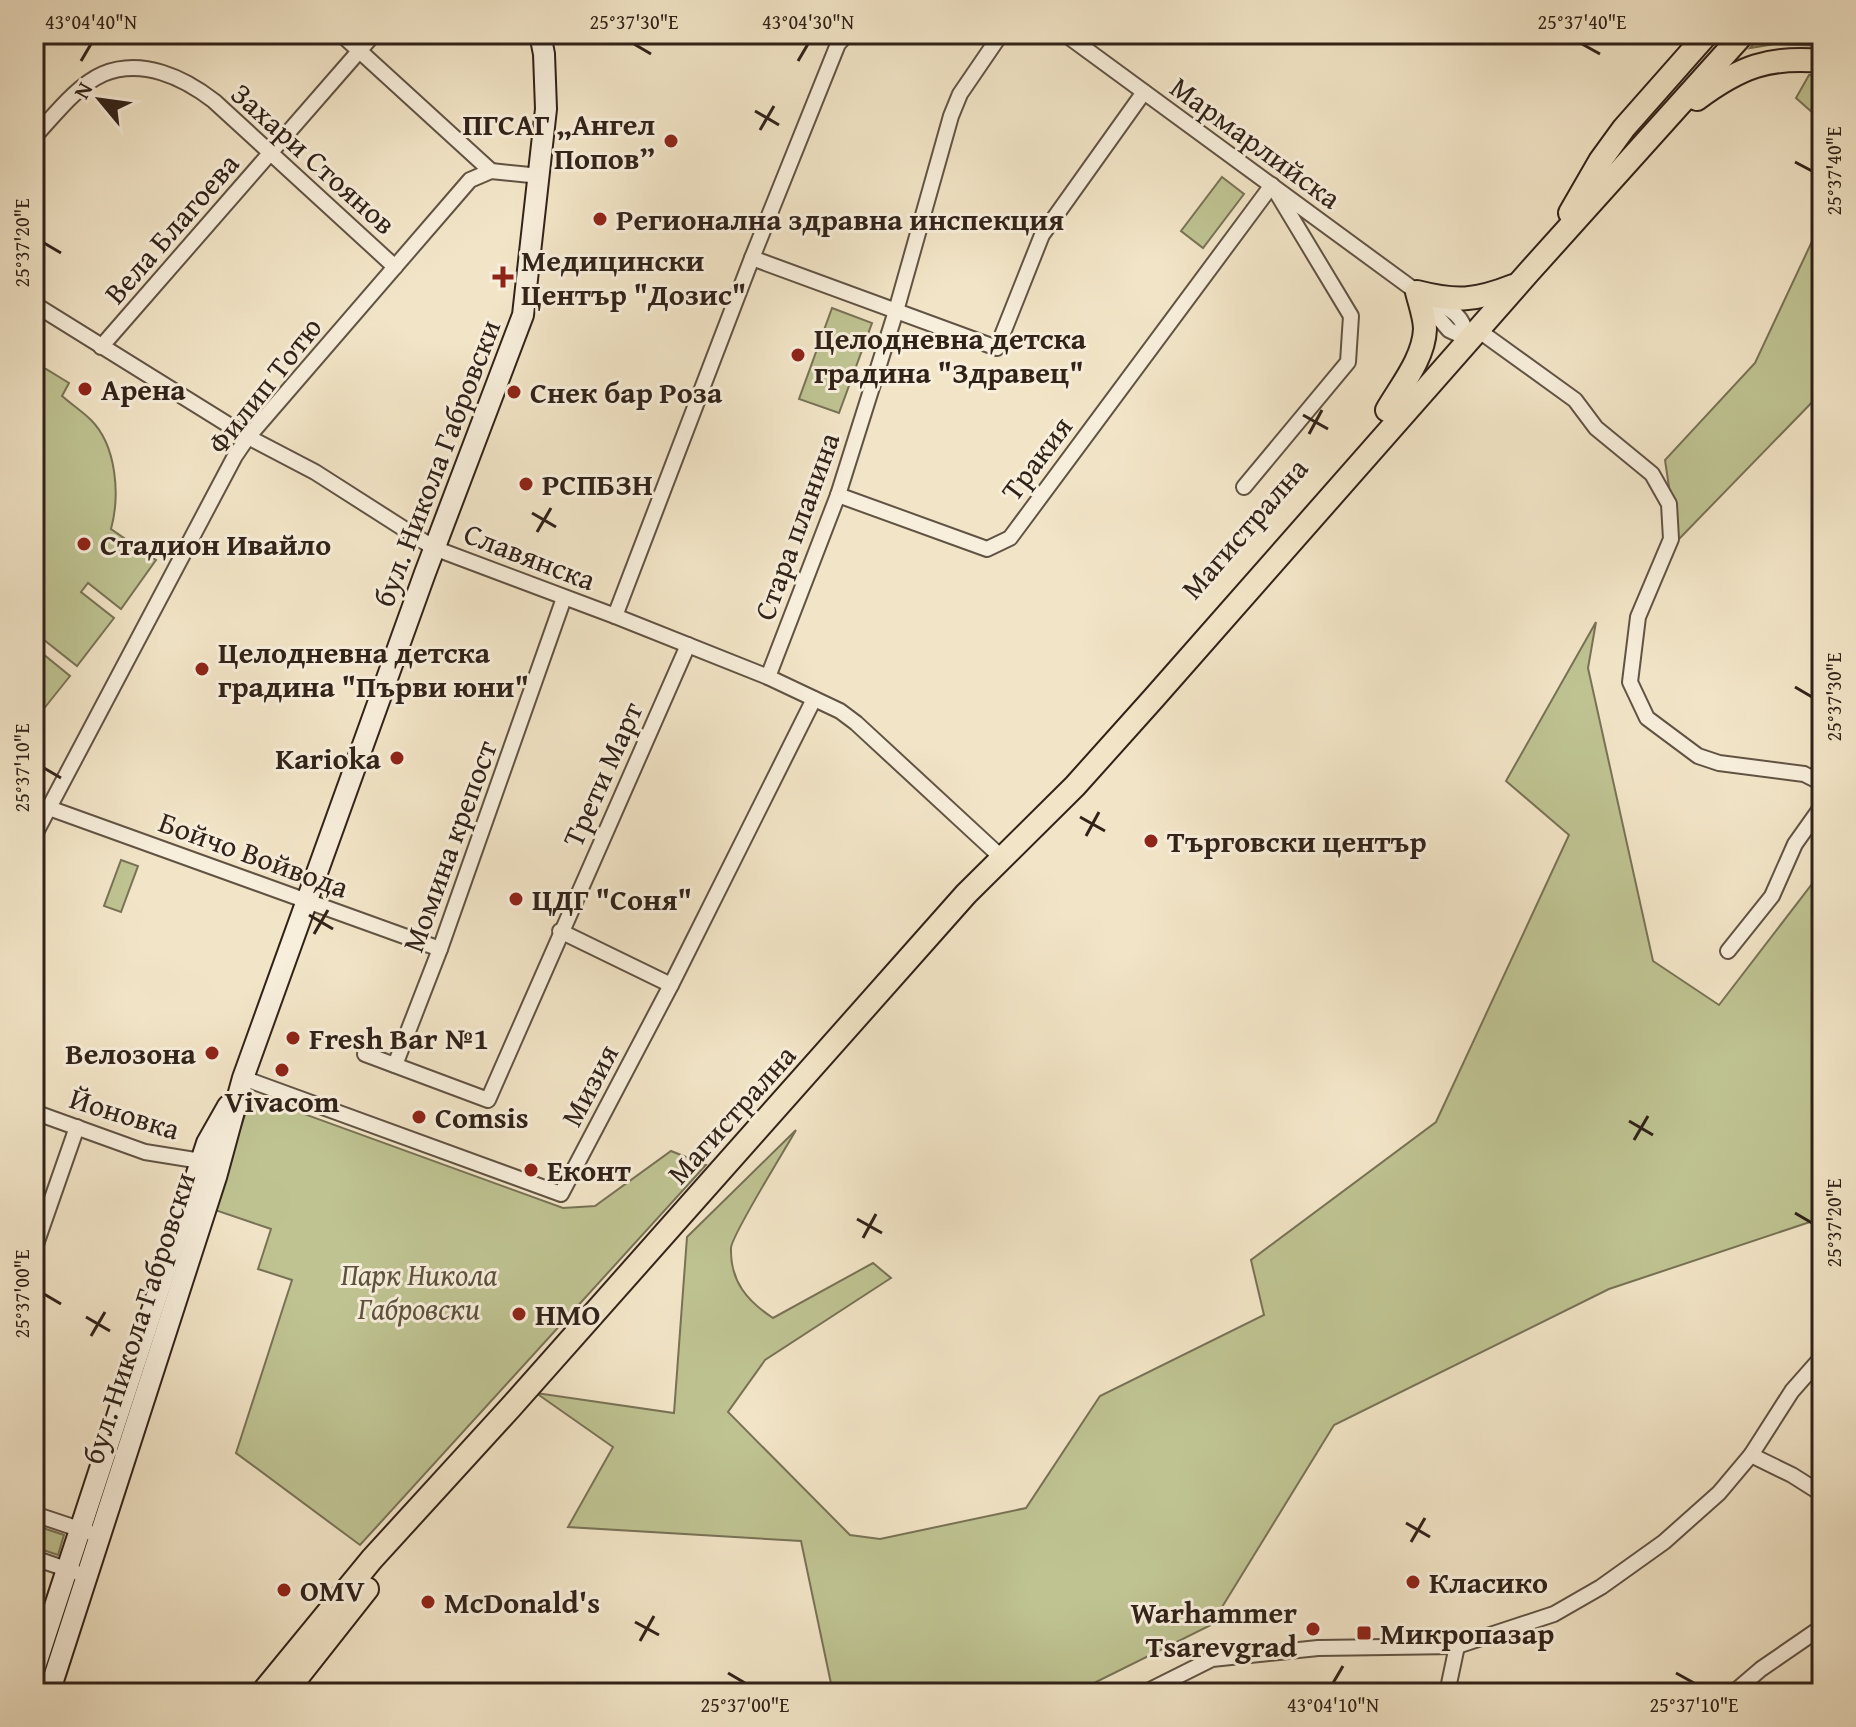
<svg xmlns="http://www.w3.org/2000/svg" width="1856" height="1727" viewBox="0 0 1856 1727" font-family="'Gentium Book Plus',serif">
<rect width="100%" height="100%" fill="#f2e5c7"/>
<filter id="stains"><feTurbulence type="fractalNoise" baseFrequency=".0025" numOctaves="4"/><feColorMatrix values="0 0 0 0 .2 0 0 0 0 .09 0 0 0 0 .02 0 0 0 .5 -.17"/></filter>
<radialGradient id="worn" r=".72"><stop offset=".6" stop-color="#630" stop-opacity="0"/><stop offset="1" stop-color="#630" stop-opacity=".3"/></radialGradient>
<g fill="#bfc392" stroke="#787256" stroke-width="2">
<polygon points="1762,34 1822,34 1822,46 1775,44 1750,48"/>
<polygon points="1809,75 1822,76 1822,121 1796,98"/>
<polygon points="1222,177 1244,194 1203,248 1181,231"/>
<polygon points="1822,220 1822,392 1677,541 1665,460 1755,363"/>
<polygon points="832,308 872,323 839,413 799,399"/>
<path d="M34 366 46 369 69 383 62 396C71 404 82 411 91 420 117 446 120 496 111 529L156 560 121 609 88 583 81 592 114 618 77 666 44 640 37 649 70 676 34 721Z"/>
<path d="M1596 622 1588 668 1653 961 1719 1005 1822 871V1218L1609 1289 1334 1425 1211 1625 1074 1693H833L801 1541 568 1527 613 1447 536 1393 674 1413 687 1237 796 1130C786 1148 731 1236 731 1248 730 1281 747 1301 773 1318L873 1263 891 1278 765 1360 728 1412 850 1535 880 1539 1026 1508 1100 1396 1264 1315 1251 1260 1436 1122 1569 835 1506 781Z"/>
<polygon points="121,860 138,866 121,912 104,906"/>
<polygon points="252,1095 563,1208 595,1206 671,1151 706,1165 360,1545 236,1453 292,1280 258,1269 271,1229 212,1209"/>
<polygon points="34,1525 64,1535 58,1555 34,1547"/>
</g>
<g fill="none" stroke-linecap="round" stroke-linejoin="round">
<g stroke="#615344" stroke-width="18">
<g id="street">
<polyline points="341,34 491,171"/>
<path d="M1065 34 1417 292C1438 303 1474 314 1463 345"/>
<path d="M34 137C54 116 76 86 103 74 142 58 183 77 214 101L395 267"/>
<polyline points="752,258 997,348 1042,235 1144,92"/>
<polyline points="1422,299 1449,330 1466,338 1473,335"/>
<polyline points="34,304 248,437 315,472 434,548 615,616 768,677 840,711 856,723 1001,857"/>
<polyline points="1478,330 1575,400 1596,428 1652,474 1669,504 1671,539 1638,617 1630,682 1647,718 1698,756 1719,763 1804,774 1822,783"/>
<polyline points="101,347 374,34"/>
<polyline points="838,495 987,549 1010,538 1272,185 1351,316 1348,362 1244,487"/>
<polyline points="615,616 752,258 838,44 847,34"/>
<polyline points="768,677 838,495 896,311 951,116 960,94 1001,34"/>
<polyline points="49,808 440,949"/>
<polyline points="34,836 235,456 248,437 470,180 491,171 540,176"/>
<polyline points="560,931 671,985"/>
<polyline points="1728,951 1772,896 1795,844 1822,806"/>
<polyline points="365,1054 488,1100 688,645"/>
<polyline points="395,1065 440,949 564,598"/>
<polyline points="243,1078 561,1194 671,985 814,699"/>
<polyline points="34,1112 145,1152 201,1161"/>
<polyline points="34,1250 77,1127"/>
<polyline points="1751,1455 1792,1475 1822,1494"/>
<polyline points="34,1514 88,1532"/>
<polyline points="34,1558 75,1572"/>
<polyline points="1144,1693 1212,1659 1318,1648 1457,1646 1554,1614 1601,1587 1664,1542 1719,1493 1751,1455 1792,1391 1822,1357"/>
<polyline points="1447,1693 1457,1646"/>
<polyline points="1733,1693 1761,1669 1822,1627"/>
</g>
</g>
<g stroke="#312219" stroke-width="24">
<g id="secondary">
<polyline points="34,1670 207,1143 228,1106"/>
<polyline points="49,1693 216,1177 243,1078 425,573 523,315 546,109 544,54 540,34"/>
</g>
</g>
<g stroke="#312219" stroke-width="26">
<g id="primary">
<path d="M1697 99C1740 67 1769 56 1822 61"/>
<polyline points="1570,213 1600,161 1624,128 1707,34"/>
<path d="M1387 410C1401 386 1424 358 1425 329 1425 318 1420 304 1417 292 1456 302 1475 301 1513 286"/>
<polyline points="262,1693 372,1559 510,1408 966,894 1075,786 1153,699 1528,273 1743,34"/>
<polyline points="285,1693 367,1589"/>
</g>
</g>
<use href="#street" stroke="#f7eedb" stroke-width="14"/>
<use href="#secondary" stroke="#f7eedb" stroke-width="20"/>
<use href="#primary" stroke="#f2e5c7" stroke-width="22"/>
</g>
<path fill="none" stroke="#312219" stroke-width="3" d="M634 44 651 54M1582 44 1600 54M81 61 91 44M798 61 808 44M755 111 779 125M760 130 774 106M1795 162 1812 171M44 243 61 253M1303 415 1328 429M1309 434 1322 410M532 513 556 527M537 532 551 508M1795 687 1812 697M44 768 61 778M1080 817 1105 831M1086 836 1099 812M309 915 333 929M314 934 328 910M1629 1121 1653 1135M1634 1140 1648 1116M1795 1213 1812 1223M857 1219 882 1233M863 1238 876 1214M44 1294 61 1304M86 1317 110 1331M91 1336 105 1312M1406 1523 1430 1537M1411 1542 1425 1518M635 1622 659 1635M640 1641 654 1616M728 1673 745 1683M1676 1673 1694 1683M1333 1683 1343 1666"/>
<g fill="#8f2418" stroke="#f7eedb" stroke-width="3">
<circle cx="671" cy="141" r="8"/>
<circle cx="600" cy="219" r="8"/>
<path d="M499 265h8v8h8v8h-8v8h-8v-8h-8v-8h8z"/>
<circle cx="798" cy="355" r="8"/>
<circle cx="85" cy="389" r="8"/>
<circle cx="514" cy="392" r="8"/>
<circle cx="526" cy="484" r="8"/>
<circle cx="84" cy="544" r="8"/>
<circle cx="202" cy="669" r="8"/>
<circle cx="397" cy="758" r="8"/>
<circle cx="1151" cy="841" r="8"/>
<circle cx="516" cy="899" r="8"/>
<circle cx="293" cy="1038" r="8"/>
<circle cx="212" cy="1053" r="8"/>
<circle cx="282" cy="1070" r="8"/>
<circle cx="419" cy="1117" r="8"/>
<circle cx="531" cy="1170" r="8"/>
<circle cx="519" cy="1314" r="8"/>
<circle cx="1413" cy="1582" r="8"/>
<circle cx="284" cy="1590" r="8"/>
<circle cx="428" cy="1602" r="8"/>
<circle cx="1313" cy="1629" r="8"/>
<rect x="1356" y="1625" width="16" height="16" rx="4"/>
</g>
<g text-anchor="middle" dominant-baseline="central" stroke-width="6" stroke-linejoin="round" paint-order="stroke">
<g font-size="30" font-weight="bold" fill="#312219" stroke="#f7eedb" text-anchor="start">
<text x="655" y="124" text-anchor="end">ПГСАГ „Ангел<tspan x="655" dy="34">Попов”</tspan></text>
<text x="616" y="219">Регионална здравна инспекция</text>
<text x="521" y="260">Медицински<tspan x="521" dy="34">Център "Дозис"</tspan></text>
<text x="814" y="338">Целодневна детска<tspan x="814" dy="34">градина "Здравец"</tspan></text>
<text x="101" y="389">Арена</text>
<text x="530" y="392">Снек бар Роза</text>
<text x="542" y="484">РСПБЗН</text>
<text x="100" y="544">Стадион Ивайло</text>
<text x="218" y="652">Целодневна детска<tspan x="218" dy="34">градина "Първи юни"</tspan></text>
<text x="381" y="758" text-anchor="end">Karioka</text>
<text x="1167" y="841">Търговски център</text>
<text x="532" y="899">ЦДГ "Соня"</text>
<text x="309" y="1038">Fresh Bar №1</text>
<text x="196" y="1053" text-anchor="end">Велозона</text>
<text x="282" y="1101" text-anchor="middle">Vivacom</text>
<text x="435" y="1117">Comsis</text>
<text x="547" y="1170">Еконт</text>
<text x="535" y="1314">HMO</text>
<text x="1429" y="1582">Класико</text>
<text x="300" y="1590">OMV</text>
<text x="444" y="1602">McDonald's</text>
<text x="1297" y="1612" text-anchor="end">Warhammer<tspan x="1297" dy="34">Tsarevgrad</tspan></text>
<text x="1380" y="1633">Микропазар</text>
</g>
<g font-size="30" fill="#312219" stroke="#f7eedb">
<text transform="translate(1256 142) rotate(36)">Мармарлийска</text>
<text transform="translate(314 158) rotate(42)">Захари Стоянов</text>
<text transform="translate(171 228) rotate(-49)">Вела Благоева</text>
<text transform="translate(264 385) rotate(-52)">Филип Тотю</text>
<text transform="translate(1036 458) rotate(-53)">Тракия</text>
<text transform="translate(436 463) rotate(-69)">бул. Никола Габровски</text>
<text transform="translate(796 526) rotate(-70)">Стара планина</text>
<text transform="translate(1244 528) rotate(-49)">Магистрална</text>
<text transform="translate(530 556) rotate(21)">Славянска</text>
<text transform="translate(602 774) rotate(-66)">Трети Март</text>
<text transform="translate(449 846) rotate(-70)">Момина крепост</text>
<text transform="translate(254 854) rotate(20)">Бойчо Войвода</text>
<text transform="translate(589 1085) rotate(-62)">Мизия</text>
<text transform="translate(125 1113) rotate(17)">Йоновка</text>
<text transform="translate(731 1114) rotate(-48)">Магистрална</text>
<text transform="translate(138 1318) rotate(-72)">бул. Никола Габровски</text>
</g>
<g font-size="30" font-style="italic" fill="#5c523d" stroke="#f7eedb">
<text x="419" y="1274">Парк Никола<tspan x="419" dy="34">Габровски</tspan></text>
</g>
</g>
<rect width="1856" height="1727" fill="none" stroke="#f2e5c7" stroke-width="88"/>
<g transform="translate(100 100) rotate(299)" stroke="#f7eedb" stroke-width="6" paint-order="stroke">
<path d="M0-6L14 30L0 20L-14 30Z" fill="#312219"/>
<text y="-12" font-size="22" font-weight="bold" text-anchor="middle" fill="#312219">N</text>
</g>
<rect x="44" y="44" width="1768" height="1639" fill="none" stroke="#312219" stroke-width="3"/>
<g font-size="20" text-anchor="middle" fill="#312219">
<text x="91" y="29">43°04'40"N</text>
<text x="634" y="29">25°37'30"E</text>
<text x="808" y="29">43°04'30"N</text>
<text x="1582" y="29">25°37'40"E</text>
<text transform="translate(1834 171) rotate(-90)" y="7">25°37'40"E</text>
<text transform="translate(22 243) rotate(-90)" y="7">25°37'20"E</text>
<text transform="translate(1834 697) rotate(-90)" y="7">25°37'30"E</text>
<text transform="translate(22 768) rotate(-90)" y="7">25°37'10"E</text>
<text transform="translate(1834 1223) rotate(-90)" y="7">25°37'20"E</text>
<text transform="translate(22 1294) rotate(-90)" y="7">25°37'00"E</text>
<text x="745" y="1712">25°37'00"E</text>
<text x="1333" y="1712">43°04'10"N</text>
<text x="1694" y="1712">25°37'10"E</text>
</g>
<rect width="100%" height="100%" filter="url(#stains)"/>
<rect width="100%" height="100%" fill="url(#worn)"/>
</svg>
